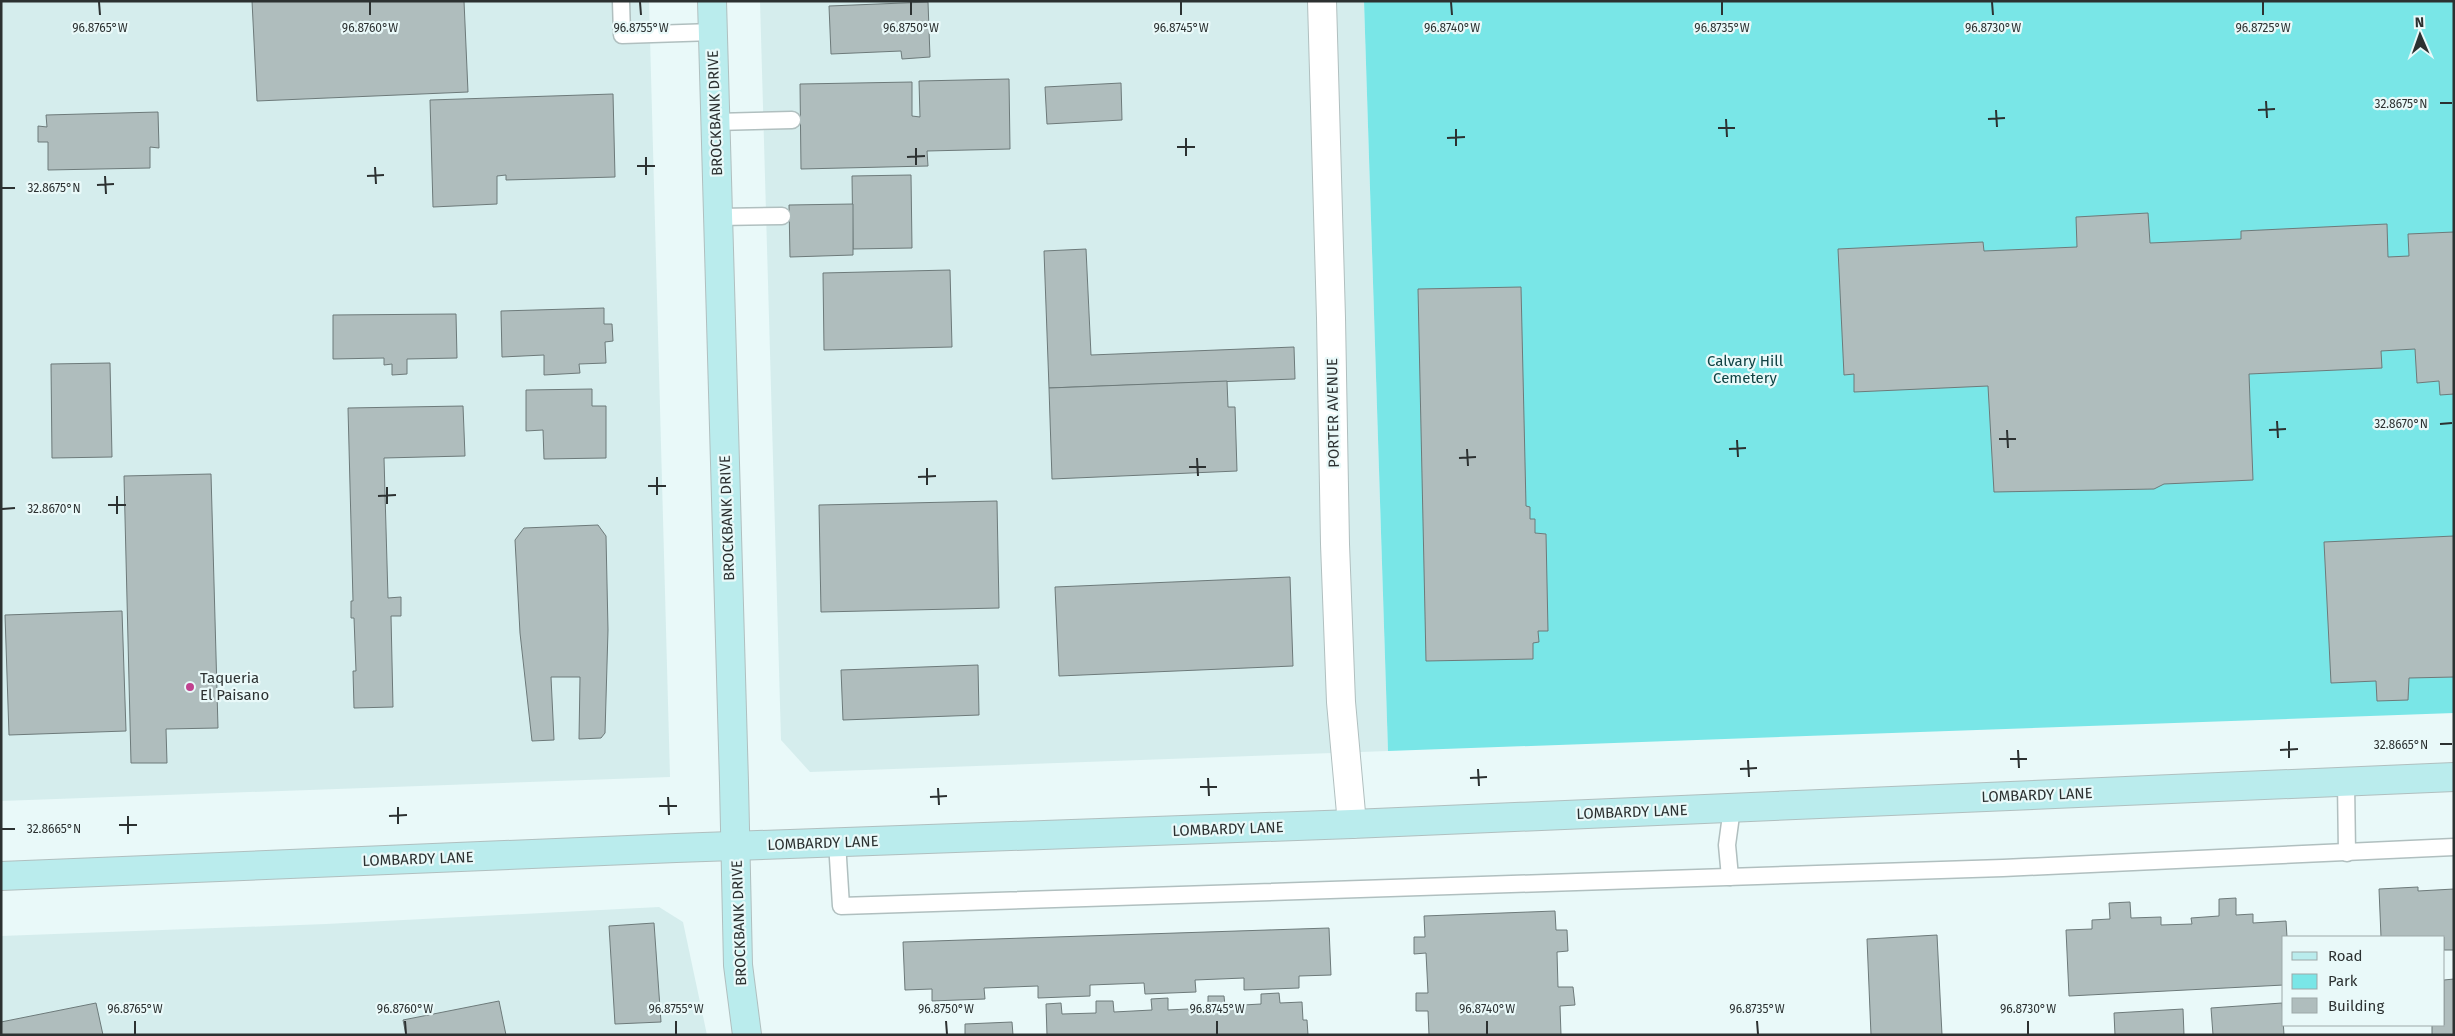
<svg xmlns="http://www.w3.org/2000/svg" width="2455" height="1036" viewBox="0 0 2455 1036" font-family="'Fira Sans',sans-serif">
<rect width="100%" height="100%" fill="#e9f9f9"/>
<g fill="#d5eded">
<polygon points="1,1 649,1 670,777 1,801"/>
<polygon points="760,1 1364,1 1388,751 810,772 781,740"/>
<polygon points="659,907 683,922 707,1035 1,1035 1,936 326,924"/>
</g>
<polygon fill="#79e6e7" points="1364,1 2454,1 2454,713 1388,751"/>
<g fill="#afbdbd" stroke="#6d7a7a">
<polygon points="252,1 464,1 468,92 257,101"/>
<polygon points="928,2 930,57 902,59 901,51 831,54 829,6"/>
<polygon points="1009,79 1010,149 927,151 928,166 801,169 800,84 912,82 912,116 920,117 919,81"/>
<polygon points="1121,83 1122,120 1047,124 1045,87"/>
<polygon points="613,94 615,177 506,180 506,175 497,176 497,204 433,207 430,100"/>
<polygon points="158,112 159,148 150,147 150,168 48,170 48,142 38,142 38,126 47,127 46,115"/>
<polygon points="911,175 912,248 853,249 852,176"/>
<polygon points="853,204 853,255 790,257 789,205"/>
<polygon points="2148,213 2150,243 2241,239 2241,231 2387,224 2388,257 2409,256 2408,234 2454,232 2454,394 2440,395 2439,381 2417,383 2415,349 2381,351 2382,368 2249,374 2253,480 2164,484 2154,489 1994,492 1988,386 1854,392 1854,374 1844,375 1838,249 1983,242 1984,251 2077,247 2076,217"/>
<polygon points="1086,249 1091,355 1294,347 1295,379 1049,388 1044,251"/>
<polygon points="950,270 952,347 824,350 823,273"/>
<polygon points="1521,287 1526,506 1530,507 1530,519 1535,519 1535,533 1546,534 1548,631 1538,631 1539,642 1533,643 1533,659 1426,661 1418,289"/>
<polygon points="604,308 604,324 612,324 613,341 605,342 606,363 579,364 580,373 544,375 544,355 502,357 501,311"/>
<polygon points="456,314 457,358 407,359 407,374 392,375 392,364 384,365 384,358 333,359 333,315"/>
<polygon points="110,363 112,457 52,458 51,364"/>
<polygon points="1227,381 1228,407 1235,407 1237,471 1052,479 1049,388"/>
<polygon points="592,389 592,406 606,406 606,458 544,459 543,430 526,431 526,390"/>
<polygon points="463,406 465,456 384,458 388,598 401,597 401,616 391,616 393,707 354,708 353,671 356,671 354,618 351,618 351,601 353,601 348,408"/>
<polygon points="211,474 218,728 166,729 167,763 131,763 124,476"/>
<polygon points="997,501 999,608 821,612 819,505"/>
<polygon points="598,525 606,536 608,630 605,733 601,738 579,739 580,677 551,677 554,740 532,741 520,633 515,540 524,528"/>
<polygon points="2454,536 2454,677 2409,678 2408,700 2377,701 2376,681 2331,683 2324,542"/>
<polygon points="1290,577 1293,666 1059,676 1055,587"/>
<polygon points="122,611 126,731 9,735 5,615"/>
<polygon points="978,665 979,715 843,720 841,670"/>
<polygon points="2418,887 2418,891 2454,889 2454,950 2444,950 2444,937 2381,937 2379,889"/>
<polygon points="2236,898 2236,915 2253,914 2253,923 2286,921 2287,937 2284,937 2284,985 2069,996 2066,930 2092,929 2092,920 2110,919 2109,903 2130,902 2131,918 2161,917 2161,925 2192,924 2191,918 2219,916 2219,899"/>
<polygon points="1555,911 1556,930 1567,930 1568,951 1557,952 1558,987 1573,987 1575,1005 1560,1006 1561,1035 1429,1035 1428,1011 1416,1011 1416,993 1428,993 1426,953 1414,954 1414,937 1425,937 1424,916"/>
<polygon points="654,923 661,1022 615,1024 609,926"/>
<polygon points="1329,928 1331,975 1299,976 1299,988 1244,990 1244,978 1195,980 1196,992 1145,994 1144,983 1090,985 1090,996 1038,998 1038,986 984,988 985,999 932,1001 932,989 905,990 903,942"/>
<polygon points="1937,935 1942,1035 1871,1035 1867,939"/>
<polygon points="2454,979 2454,1035 2432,1035 2432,1025 2444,1025 2444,980"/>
<polygon points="1279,993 1280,1003 1302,1002 1303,1020 1307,1020 1308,1035 1047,1035 1046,1004 1061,1003 1062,1014 1096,1013 1096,1001 1113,1001 1114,1012 1152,1010 1151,999 1168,998 1168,1010 1208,1008 1208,996 1224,996 1225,1006 1261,1004 1261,994"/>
<polygon points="499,1001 506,1035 406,1035 403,1020"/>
<polygon points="96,1003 103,1035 1,1035 1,1022"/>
<polygon points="2282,1003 2284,1035 2213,1035 2211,1008"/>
<polygon points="2183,1009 2184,1035 2115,1035 2114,1013"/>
<polygon points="1012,1022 1013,1035 965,1035 965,1024"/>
</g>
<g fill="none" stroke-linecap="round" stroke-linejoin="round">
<g stroke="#b0bfbf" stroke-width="19">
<g id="lane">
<polyline points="621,1 622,35 713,32"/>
<polyline points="715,122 792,120"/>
<polyline points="718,217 782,216"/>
<polyline points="2346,782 2347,853"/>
<polyline points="837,842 841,906 2003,868 2454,847"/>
<polyline points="1730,877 1727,845 1732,808"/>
</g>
</g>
<g stroke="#b0bfbf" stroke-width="30">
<polyline id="street" points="1322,1 1331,318 1335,544 1341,702 1352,824"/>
</g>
<g stroke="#b0bfbf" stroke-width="30">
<g id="secondary">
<polyline points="712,1 734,783 738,965 747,1035"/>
<polyline points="1,876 676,848 1352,824 2454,777"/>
</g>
</g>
<use href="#lane" stroke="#fff" stroke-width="16"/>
<use href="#street" stroke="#fff" stroke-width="28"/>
<use href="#secondary" stroke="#baeced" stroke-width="28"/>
</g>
<path fill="none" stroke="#2c3131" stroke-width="2" d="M99 2 100 15M370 2V15M640 2 641 15M911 2V15M1181 2V15M1451 2 1452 15M1722 2V15M1992 2 1993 15M2263 2V15M2266 101 2267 118M2440 103H2452M1996 110 1997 127M2258 110 2275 109M1726 119 1727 137M1988 119 2005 118M1718 128H1735M1456 129V146M1186 138V156M1447 138 1465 137M1177 147H1195M916 148V165M646 157V175M907 157 925 156M637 166H655M375 167 376 184M105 176 106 194M367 176 384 175M97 185 114 184M2 188H15M2277 421 2278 438M2440 424 2452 423M2007 430 2008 448M2269 430 2286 429M1999 439H2016M1737 440 1738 457M1467 449 1468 466M1729 449 1746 448M1197 458 1198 476M1459 458 1476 457M1189 467H1206M927 468V485M657 477V495M918 477 936 476M648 486H666M387 487V504M117 496V514M378 496 396 495M108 505H126M2 509 15 508M2289 741V758M2440 744H2452M2018 750 2019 768M2280 750 2298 749M2010 759H2027M1748 760 1749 777M1478 769 1479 786M1740 769 1757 768M1208 778 1209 796M1470 778 1487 777M1200 787H1217M938 788 939 805M668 797 669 815M930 797 947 796M659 806H677M398 807V824M128 816V834M389 816 407 815M119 825H137M2 829H15M135 1021V1034M405 1021 406 1034M676 1021V1034M946 1021 947 1034M1217 1021V1034M1487 1021V1034M1757 1021 1758 1034M2028 1021V1034"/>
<circle fill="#c1428f" stroke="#e9f9f9" stroke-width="2" cx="190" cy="687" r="5"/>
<g text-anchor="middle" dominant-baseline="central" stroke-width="4.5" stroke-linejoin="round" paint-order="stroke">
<g font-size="15" fill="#2c3131" stroke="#e9f9f9">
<text transform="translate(715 113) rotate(-92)">BROCKBANK DRIVE</text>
<text transform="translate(1333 413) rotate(-91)">PORTER AVENUE</text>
<text transform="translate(727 518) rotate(-92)">BROCKBANK DRIVE</text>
<text transform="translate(2037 795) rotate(-2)">LOMBARDY LANE</text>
<text transform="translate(1632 812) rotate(-2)">LOMBARDY LANE</text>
<text transform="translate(1228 829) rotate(-2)">LOMBARDY LANE</text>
<text transform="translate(823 843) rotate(-2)">LOMBARDY LANE</text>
<text transform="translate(418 859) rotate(-2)">LOMBARDY LANE</text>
<text transform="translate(739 923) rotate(-92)">BROCKBANK DRIVE</text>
</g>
<g font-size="15" fill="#104344" stroke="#e9f9f9">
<text x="1745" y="361">Calvary Hill<tspan x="1745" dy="17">Cemetery</tspan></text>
</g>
<g font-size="15" fill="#2c3131" stroke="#e9f9f9" text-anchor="start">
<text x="200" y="678">Taqueria<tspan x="200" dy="17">El Paisano</tspan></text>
</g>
</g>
<g font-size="12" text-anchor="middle" fill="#2c3131" stroke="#e9f9f9" stroke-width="4.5" stroke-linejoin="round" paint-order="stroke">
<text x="100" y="32">96.8765°W</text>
<text x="370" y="32">96.8760°W</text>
<text x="641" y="32">96.8755°W</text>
<text x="911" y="32">96.8750°W</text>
<text x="1181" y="32">96.8745°W</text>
<text x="1452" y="32">96.8740°W</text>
<text x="1722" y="32">96.8735°W</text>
<text x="1993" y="32">96.8730°W</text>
<text x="2263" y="32">96.8725°W</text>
<text x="2401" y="108">32.8675°N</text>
<text x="54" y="192">32.8675°N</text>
<text x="2401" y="428">32.8670°N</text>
<text x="54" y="513">32.8670°N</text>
<text x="2401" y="749">32.8665°N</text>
<text x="54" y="833">32.8665°N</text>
<text x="135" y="1013">96.8765°W</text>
<text x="405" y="1013">96.8760°W</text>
<text x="676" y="1013">96.8755°W</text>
<text x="946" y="1013">96.8750°W</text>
<text x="1217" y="1013">96.8745°W</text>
<text x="1487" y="1013">96.8740°W</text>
<text x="1757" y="1013">96.8735°W</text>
<text x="2028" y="1013">96.8730°W</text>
</g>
<rect width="2455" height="1036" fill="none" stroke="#2c3131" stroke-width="5"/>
<rect x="2282" y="936" width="162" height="90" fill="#e9f9f9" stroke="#9da9a9"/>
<rect x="2292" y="952" width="25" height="8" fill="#baeced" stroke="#9da9a9"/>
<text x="2328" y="961" font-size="15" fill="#2c3131">Road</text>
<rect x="2292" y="974" width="25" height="15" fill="#79e6e7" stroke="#9da9a9"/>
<text x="2328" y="986" font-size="15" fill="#2c3131">Park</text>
<rect x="2292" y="998" width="25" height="15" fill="#afbdbd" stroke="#9da9a9"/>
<text x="2328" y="1011" font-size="15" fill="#2c3131">Building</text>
<g transform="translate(2420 35) rotate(358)" stroke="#e9f9f9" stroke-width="4" paint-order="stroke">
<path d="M0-4L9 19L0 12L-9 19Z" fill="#2c3131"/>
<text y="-8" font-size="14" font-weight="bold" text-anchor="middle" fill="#2c3131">N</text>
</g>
</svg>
